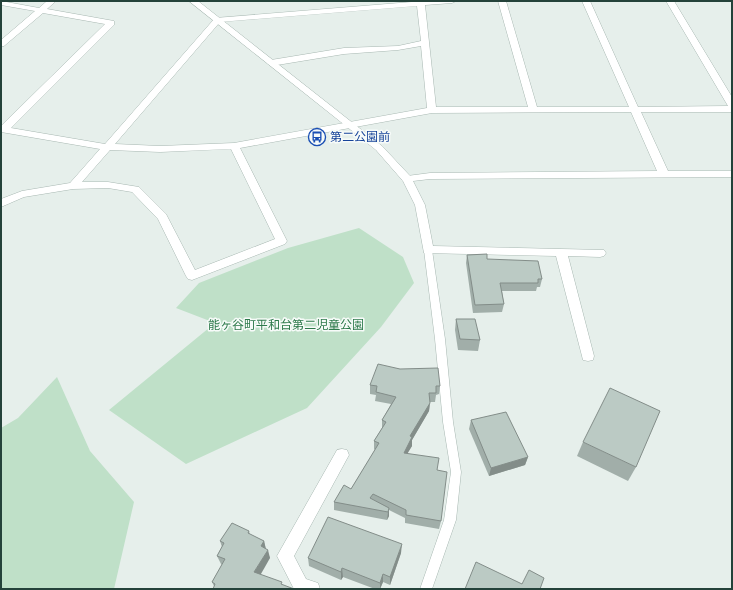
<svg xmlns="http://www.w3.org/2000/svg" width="733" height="590" viewBox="0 0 733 590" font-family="Rubik,'Noto Sans JP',sans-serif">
<rect width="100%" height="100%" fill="#e6efeb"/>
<g fill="#bfe0c8">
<polygon points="359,228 403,257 414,283 381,327 307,408 186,464 109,410 215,323 176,308 199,283 288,248"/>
<polygon points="57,377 90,451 134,502 114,589 1,589 1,428 18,418"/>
</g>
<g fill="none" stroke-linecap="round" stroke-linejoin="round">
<g stroke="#a8b8b2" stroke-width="1">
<polygon id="service" points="428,247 432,250 445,339 453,422 461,472 456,520 432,589 420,589 444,520 451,472 443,422 435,339 424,250"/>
</g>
<g stroke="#a8b8b2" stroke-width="1">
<g id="minor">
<path d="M1 1 39 8 47 1H56L47 9 114 21V25L11 128 105 144 215 18 424 1H456L452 3 425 5 436 107H528L498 1H506L537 107H629L582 1H590L638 107 728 106 666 1H674L732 97V112H641L668 171H732V177L430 179 413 181 425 205 433 246 604 250 606 253 604 256 600 257 568 256 594 356 593 360 588 361 583 360 582 356 556 256 424 253 415 205 402 179 407 176 430 173 657 171 631 112 432 113 240 148 287 241 285 244 192 280 188 279 186 276 158 219 132 192 108 188 73 189 24 197 1 207V199L22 191 70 183 100 149 1 132V126L105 24 43 13 4 46H1V40L35 11 1 5ZM417 6 421 41 398 46 344 48 271 60 267 63 271 66 344 54 398 50 421 46 427 108 234 143 160 146 115 144 220 22ZM231 149 275 239 195 270 166 214 139 187 108 182H82L110 150 160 152Z"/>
<polygon points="342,449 347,450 349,455 294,556 306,579 318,583 320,589 294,589 277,556 337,450"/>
</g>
</g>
<g stroke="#a8b8b2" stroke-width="1">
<polygon id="tertiary" points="189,1 198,1 382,146 411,177 412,179 411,181 403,181 376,150"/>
</g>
<use href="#service" fill="#fff" fill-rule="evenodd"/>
<use href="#minor" fill="#fff" fill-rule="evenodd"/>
<use href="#tertiary" fill="#fff" fill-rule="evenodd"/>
</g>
<g fill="#a1aea9">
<polygon points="467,255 487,259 542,279 540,287 537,287 536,291 502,291 504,304 502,312 473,313 466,263"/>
<polygon points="456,319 480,340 478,351 458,350 455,330"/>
<polygon points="370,385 440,386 439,394 436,395 435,402 430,402 429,411 412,440 412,446 407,453 437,470 441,521 439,529 405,523 405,518 389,510 389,516 387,520 334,510 334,502 351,489 375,450 374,449 374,441 382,428 382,420 391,404 375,401 376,395 370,394"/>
<polygon points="471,420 528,457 525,465 489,476 469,429"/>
<polygon points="583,442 636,467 628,481 577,456"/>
<polygon points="249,531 250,535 264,541 266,549 270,558 214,586 212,582 222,565 221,564 217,556 222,547 220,541"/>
<polygon points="401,553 390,585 383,582 380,589 375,589 343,577 341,580 309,566 308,558"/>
</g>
<g fill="#838d89">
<polygon points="430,403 429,411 412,440 412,446 403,461 404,453 410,436"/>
<polygon points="528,457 525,465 489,476 491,468"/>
<polygon points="389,508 389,516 387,520 388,512"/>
<polygon points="264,541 266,550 261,546"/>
<polygon points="402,544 401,553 390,585 390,577"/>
<polygon points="268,550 270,558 257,581 254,572"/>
<polygon points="342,568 343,577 341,580 341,572"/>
<polygon points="383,574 383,582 380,589 380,583"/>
</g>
<g fill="#bbcac4" stroke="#838d89">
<polygon points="487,254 487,259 538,261 542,279 538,279 538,283 500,283 504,304 475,305 467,255"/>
<polygon points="456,319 475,319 480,340 460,339"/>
<polygon points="378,364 400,369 438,368 440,386 436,386 436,393 429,393 430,403 410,436 412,437 404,453 439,458 437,470 447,472 441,521 406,515 406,510 373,494 370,498 389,508 388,512 334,502 344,485 351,489 379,443 374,441 386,422 382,420 396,397 376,392 377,386 370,385"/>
<polygon points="610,388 660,411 636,467 583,442"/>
<polygon points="506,412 528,457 491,468 471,420"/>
<polygon points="328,517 402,544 390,577 383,574 380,583 342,568 341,572 308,558"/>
<polygon points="232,523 249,531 248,533 264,541 261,546 268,550 254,572 282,582 281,584 294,589 213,589 215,584 212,582 225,559 217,556 224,543 220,541"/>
<polygon points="476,562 522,584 529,570 544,578 540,589 465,589"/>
</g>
<defs>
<g id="bus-ring" transform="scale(0.9)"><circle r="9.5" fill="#f7fbf9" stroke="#1a4fb4" stroke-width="1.5"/><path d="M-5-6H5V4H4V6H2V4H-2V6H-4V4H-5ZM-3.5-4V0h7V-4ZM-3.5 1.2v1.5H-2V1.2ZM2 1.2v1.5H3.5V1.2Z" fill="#1a4fb4"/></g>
</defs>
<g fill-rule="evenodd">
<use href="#bus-ring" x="317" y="137"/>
</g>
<g text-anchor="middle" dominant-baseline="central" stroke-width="3" stroke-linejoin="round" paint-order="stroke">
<g font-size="12" fill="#164399" stroke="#f7fbf9" text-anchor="start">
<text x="330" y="137">第二公園前</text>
</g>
<g font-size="12" fill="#2d7a4b" stroke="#f7fbf9">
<text x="286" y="325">能ヶ谷町平和台第二児童公園</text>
</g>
</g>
<rect width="733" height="590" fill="none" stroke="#24423a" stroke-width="4"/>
</svg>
